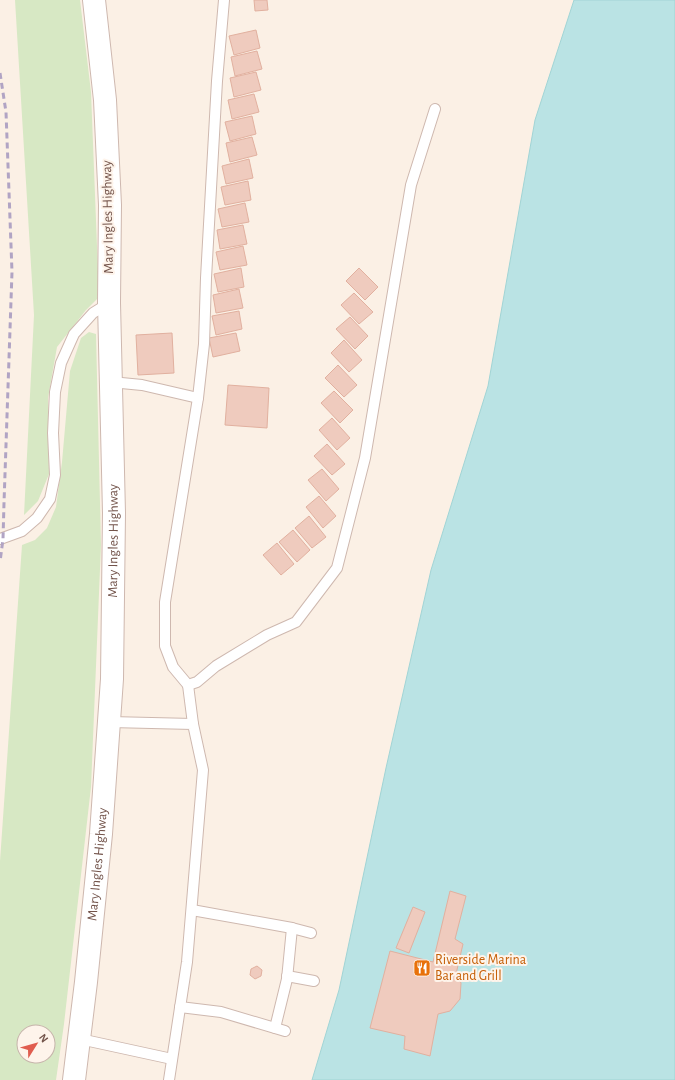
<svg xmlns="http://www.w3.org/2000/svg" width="675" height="1080" viewBox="0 0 675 1080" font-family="'Alegreya Sans',sans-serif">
<rect width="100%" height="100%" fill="#fbf0e5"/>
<g fill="#d7e8c4" fill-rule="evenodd">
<polygon points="15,0 80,0 91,92 99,297 86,310 57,347 48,398 49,474 38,501 24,515 34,315"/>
<path d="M89 332 96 334 101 545 91 787 64 1024 56 1080H0V861L22 545 35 540 47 528 56 507 62 462 70 371 81 338ZM24 1032H48V1056H24Z"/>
</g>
<polygon fill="#bae3e4" stroke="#a1d4d5" points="574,0 675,0 675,1080 312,1080 339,990 386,768 431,570 488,386 535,120"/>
<g fill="#efcbbe" stroke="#e1b09f">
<polygon points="254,0 267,0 268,10 255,11"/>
<polygon points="256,30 260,48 234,55 229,36"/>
<polygon points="257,51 262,69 235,76 231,57"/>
<polygon points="256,72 261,90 234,97 230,78"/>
<polygon points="254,94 259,112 232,119 228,100"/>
<polygon points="252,116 256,134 230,141 225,122"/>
<polygon points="252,137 257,155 230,162 226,143"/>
<polygon points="249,159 253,178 226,184 222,166"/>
<polygon points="248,181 251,200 225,205 221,187"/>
<polygon points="245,203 249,222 222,227 218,209"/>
<polygon points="243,225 247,244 220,249 217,230"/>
<polygon points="243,246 247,265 220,270 216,252"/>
<polygon points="241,268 244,287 218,292 214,274"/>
<polygon points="359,268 378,287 365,300 346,281"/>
<polygon points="239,289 243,308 216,313 213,295"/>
<polygon points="354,293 373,312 359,324 341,305"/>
<polygon points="239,311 242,329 216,335 212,316"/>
<polygon points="350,317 368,336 355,349 336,329"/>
<polygon points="172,333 174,373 138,375 136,335"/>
<polygon points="236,333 240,351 213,357 209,338"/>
<polygon points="344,340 362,360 349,372 331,353"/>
<polygon points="338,365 357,385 344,397 325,378"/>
<polygon points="228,385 269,388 267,428 225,425"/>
<polygon points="334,391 353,410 340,423 321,403"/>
<polygon points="332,418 350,438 337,450 319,430"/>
<polygon points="327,444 345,464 332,475 314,456"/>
<polygon points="322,469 339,489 326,501 308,480"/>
<polygon points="319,496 336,516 323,528 306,507"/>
<polygon points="309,516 326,537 312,548 295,528"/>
<polygon points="293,530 310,550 297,562 279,542"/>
<polygon points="277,543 294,564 281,575 263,555"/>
<polygon points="450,891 466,896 455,939 463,944 456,974 461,983 460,999 450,1011 438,1014 430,1056 404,1049 405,1036 370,1028 390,951 433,962"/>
<polygon points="413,907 425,912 409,953 396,948"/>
<polygon points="257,966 262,970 261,976 255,979 250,975 251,969"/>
</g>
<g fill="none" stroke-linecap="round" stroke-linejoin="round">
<g stroke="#ceb8af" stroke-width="12">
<g id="service">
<polyline points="224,0 217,81 206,278 204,344 198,398 165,602 165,646 173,667 188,685 197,682 216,666 267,635 296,622 337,568 365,458 411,185 435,109"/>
<polyline points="111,382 142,385 198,398"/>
<polyline points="0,539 22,531 37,518 50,499 55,475 53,433 55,392 61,363 74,334 93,313 109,303"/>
<polyline points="188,685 193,724"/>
<polyline points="110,722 193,724 203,770 187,962 169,1080"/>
<polyline points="192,910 292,928 311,933"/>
<polyline points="287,976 314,981"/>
<polyline points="180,1007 221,1012 285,1031"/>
<polyline points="275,1028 287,979 292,928"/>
<polyline points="80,1039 172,1059"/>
</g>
</g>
<g stroke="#ceb8af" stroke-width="24">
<g id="tertiary">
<path id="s1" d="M74 1080 86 982 101 834 112 679 114 513 109 303 110 205 105 100 94 0"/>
</g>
</g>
<use href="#service" stroke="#fff" stroke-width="10"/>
<use href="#tertiary" stroke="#fff" stroke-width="22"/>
<polyline stroke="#b1a4c4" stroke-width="3" stroke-dasharray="6 4" stroke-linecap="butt" points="0,73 6,112 12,272 4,503 3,539 0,562"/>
</g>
<defs>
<g id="restaurant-square" transform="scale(0.9)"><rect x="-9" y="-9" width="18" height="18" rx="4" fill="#e8710a" stroke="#fef4eb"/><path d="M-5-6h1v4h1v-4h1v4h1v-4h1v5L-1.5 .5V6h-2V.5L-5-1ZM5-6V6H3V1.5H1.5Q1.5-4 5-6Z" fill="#fff"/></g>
</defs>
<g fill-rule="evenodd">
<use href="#restaurant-square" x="422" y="968"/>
</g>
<g text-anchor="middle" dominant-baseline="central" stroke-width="4" stroke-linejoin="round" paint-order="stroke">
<g font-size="14" fill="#73544b" stroke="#fef4eb">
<text transform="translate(108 217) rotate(-91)">Mary Ingles Highway</text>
<text stroke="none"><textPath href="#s1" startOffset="541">Mary Ingles Highway</textPath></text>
<text stroke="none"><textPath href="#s1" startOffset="217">Mary Ingles Highway</textPath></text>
</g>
<g font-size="14" fill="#c56008" stroke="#fef4eb" text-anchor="start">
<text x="435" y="960">Riverside Marina<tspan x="435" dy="16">Bar and Grill</tspan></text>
</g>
</g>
<g transform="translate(36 1044) rotate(53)"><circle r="19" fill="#fef4eb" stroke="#c6b4ab"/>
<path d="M0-3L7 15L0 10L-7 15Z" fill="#e05d4f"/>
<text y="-6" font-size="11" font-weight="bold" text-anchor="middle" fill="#73544b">N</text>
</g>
</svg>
